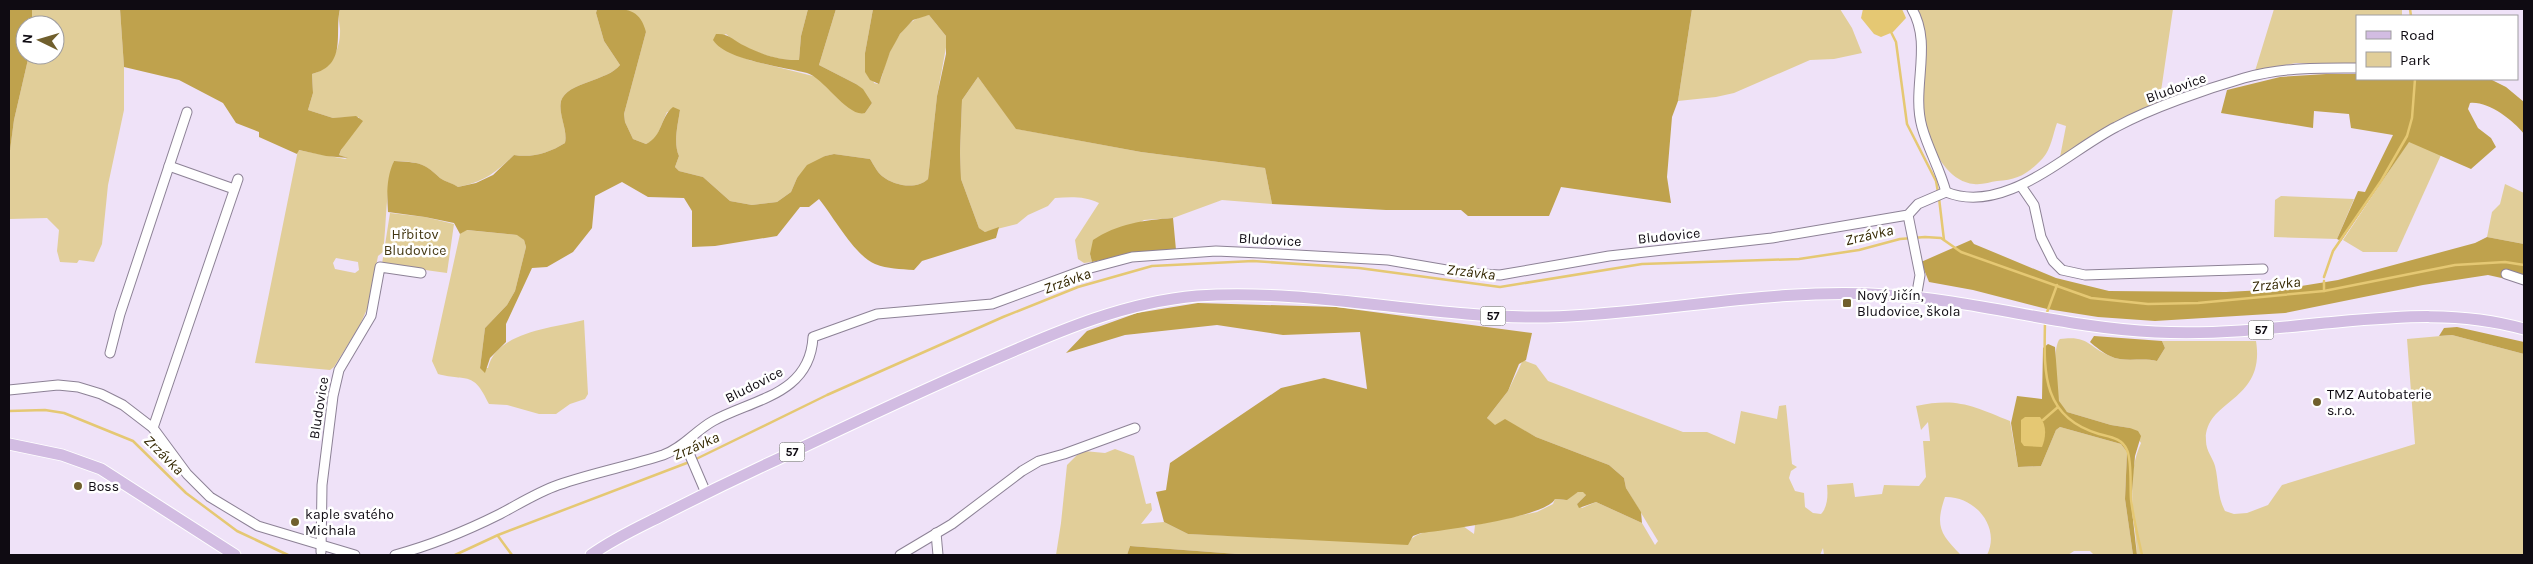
<svg xmlns="http://www.w3.org/2000/svg" width="2533" height="564" viewBox="0 0 2533 564" font-family="Karla,sans-serif">
<rect width="100%" height="100%" fill="#efe2f8"/>
<g fill="#e1ce99" fill-rule="evenodd">
<polygon points="32,9 120,9 124,67 124,110 108,185 102,244 94,262 79,260 77,263 60,262 57,251 59,230 47,218 9,219 9,157 14,120 29,55 55,55 55,25 32,25"/>
<path d="M340 9H597L596 13 604 41 620 65C608 81 567 82 561 101 558 113 568 130 565 143 549 153 532 158 514 155 495 173 484 182 458 187 452 183 445 182 440 178 423 162 417 162 394 161 385 191 387 221 383 252L378 256 368 307 359 327 334 367 330 370 255 363 298 150 345 159 347 158 339 155C344 141 356 133 359 117L333 118 308 110 313 93 312 74C331 70 341 48 340 29 339 21 338 17 340 9ZM336 258 358 262 359 270 355 273 335 269 333 263Z"/>
<path d="M625 9H808L801 36 799 60C776 61 743 50 726 34L714 41 732 53 749 60 817 77 826 86 865 113 872 103 856 84 819 65 836 9H873L865 53 874 83 878 84C883 78 883 69 886 62 893 43 906 17 929 15L946 36 947 42 937 96 928 179C917 190 894 186 882 176 877 172 874 165 870 159L834 154 825 156 797 178 791 192 777 202 752 205 730 201 703 177 679 171 675 167 679 156C673 143 678 124 680 110L667 112 655 140 646 144 633 139 625 122 624 114 646 32Z"/>
<polygon points="1692,9 1840,9 1852,28 1862,53 1834,59 1810,60 1734,93 1716,97 1678,101"/>
<path d="M1918 9H2173L2159 105 2108 127 2060 157 2066 126 2057 123C2053 134 2051 149 2043 158 2028 174 2018 180 1997 181 1990 182 1982 185 1974 184 1952 182 1938 160 1930 140 1913 100 1937 54 1918 9Z"/>
<polygon points="2274,9 2402,9 2402,16 2357,16 2357,66 2296,63 2255,71"/>
<path d="M978 77 1017 129 1141 152 1265 168 1272 204 1222 200 1173 218 1144 220 1090 254 1092 262 1084 263 1078 259 1075 240 1099 203C1085 196 1070 197 1055 198L1048 206 1028 215 1017 224 985 232 979 228 961 179 960 152 962 100Z"/>
<polygon points="2409,141 2441,155 2397,252 2363,252 2343,240"/>
<polygon points="2505,184 2524,193 2524,244 2487,237 2492,212 2500,204"/>
<polygon points="2281,196 2354,199 2337,239 2274,237 2275,200"/>
<polygon points="390,213 425,217 454,224 447,273 382,264"/>
<path d="M466 230 518 235 524 240 526 247 515 291 507 305 485 328 480 368H488C496 332 552 328 584 320L588 394 585 399 570 404 556 414H539L507 405 489 404C473 370 468 382 438 374L432 361 460 234Z"/>
<path d="M2452 335 2524 354V555H2137C2135 518 2125 478 2141 443L2130 428 2111 425 2067 412C2066 411 2062 408 2061 406 2055 397 2052 345 2060 339 2089 335 2088 347 2110 356 2124 363 2142 357 2157 361L2165 348 2162 341H2256C2266 403 2204 399 2206 441 2206 451 2213 458 2215 466 2219 482 2217 496 2225 511L2234 514 2247 513 2268 505 2282 485 2415 444 2407 339Z"/>
<path d="M1523 360 1536 365 1548 381 1683 432H1707L1735 444 1741 411 1777 419 1779 406 1786 405 1792 464 1797 467 1791 471 1789 478 1795 491 1804 493 1805 507 1813 513 1821 514C1828 507 1828 494 1827 485L1853 483 1855 497 1882 494 1884 485 1919 486 1926 477 1923 441H1930L1928 422 1921 430 1916 406C1957 397 1973 406 2010 421L2018 467 2041 466 2056 430 2060 427 2121 444 2127 452 2125 499 2133 555H2094L2090 551H2074L2068 555H1987C2001 527 1975 496 1945 497 1935 526 1940 534 1961 555H1824L1823 548 1820 555H1251L1130 546 1127 555H1056L1061 523 1067 465 1077 455 1084 451 1105 453 1115 449 1134 456 1146 504 1151 503 1152 510 1141 524 1164 522 1188 534 1408 543C1418 528 1446 529 1463 526L1474 534 1475 525 1537 512 1553 504 1555 499 1564 500 1578 492H1584L1586 495 1577 504 1582 508 1596 502 1642 523 1655 545 1658 541 1626 488 1624 478 1609 465 1536 437 1505 420 1495 426 1487 418 1508 391Z"/>
</g>
<g fill="#bfa24d">
<polygon points="9,9 32,9 32,25 25,25 25,55 29,55 14,120 9,158"/>
<path d="M120 9H340C334 33 348 65 312 74L313 93 308 110 333 118 356 116 363 121 341 150 339 155 348 158 326 156 299 150 297 154 259 137V132L236 123 223 103 179 80 124 67Z"/>
<path d="M597 9C621 9 639 5 646 32L624 114 625 122 633 139 646 144C663 136 660 117 673 107L680 110C678 124 673 143 679 156L675 167 679 171 703 177 730 201 752 205 777 202 791 192 797 178 807 165 825 156 834 154 870 159C874 165 877 172 882 176 894 186 917 190 928 179L937 96 946 54V36L929 15 913 20 900 34 890 52 879 84 870 80 865 72V53L873 9H1692L1678 101 1672 117 1667 177 1671 203 1561 187 1549 216H1468L1461 210H1386L1272 204 1265 168 1141 152 1016 129 978 77 962 100 960 152 961 179 979 228 985 232 999 227 996 238 922 261 914 270C900 269 888 269 875 264 855 256 833 216 819 199L809 207H800L777 236 715 246 692 247V211L684 198 648 197 622 182 595 196 592 228 573 252 547 267 532 268 506 324V342L490 358 485 373 480 368 485 328 507 305 515 291 526 247 524 240 517 235 467 230 460 234 454 223 425 217 388 212C387 195 386 178 394 161 419 163 422 161 440 178 445 182 453 183 458 187L476 183 493 175 514 155C532 158 549 153 565 143 568 130 558 114 561 101 567 82 608 81 620 65L604 41 596 13Z"/>
<path d="M808 9H836L819 65 856 84 863 89 872 103 865 113C848 118 824 78 807 73 784 67 725 60 713 40L716 34C729 33 734 41 745 46 760 54 781 61 799 60L801 36Z"/>
<path d="M2326 74H2357V79L2492 80 2506 87 2524 102V134C2513 120 2488 101 2470 103L2468 109 2478 128 2491 138 2496 147 2471 169 2409 142 2341 241 2337 239 2358 191 2365 192 2393 135 2351 128 2349 114 2314 111 2313 128 2221 113 2227 90 2280 77Z"/>
<path d="M1173 218 1176 250 1126 255 1092 262 1090 254 1093 240C1117 224 1144 220 1173 218Z"/>
<polygon points="2487,237 2524,244 2524,283 2488,275 2423,285 2285,313 2155,321 2098,317 2047,309 1973,290 1929,282 1921,262 1971,240 1974,244 2056,278 2109,291 2226,292 2283,289 2338,280 2475,243"/>
<path d="M1198 303 1336 307 1532 333 1526 360 1519 364 1508 391 1487 418 1495 425 1505 419 1536 437 1609 465 1624 478 1626 488 1641 512 1642 523 1596 502 1579 508 1577 504 1586 495 1583 492H1578L1567 500 1555 499C1546 517 1445 530 1421 533L1413 536 1408 545 1188 534 1164 522 1156 492 1166 490 1170 463 1281 388 1324 378 1367 389 1360 332 1283 335 1217 325 1125 335 1066 353 1087 331 1137 313Z"/>
<polygon points="2457,327 2524,342 2524,354 2452,335 2439,336 2444,328"/>
<path d="M2094 336 2162 341 2165 348 2157 361C2142 357 2124 363 2110 356 2103 353 2096 347 2090 342Z"/>
<polygon points="2048,344 2055,347 2059,401 2067,412 2111,425 2130,428 2138,431 2141,436 2135,456 2131,502 2137,555 2133,555 2125,499 2127,452 2121,444 2060,427 2056,430 2041,466 2018,467 2011,423 2017,396 2042,399 2043,348"/>
<polygon points="1130,546 1251,555 1127,555"/>
</g>
<g fill="#e5c873">
<polygon points="1863,9 1902,9 1906,18 1893,32 1881,37 1874,34 1861,18"/>
<path d="M2025 417H2040C2047 425 2046 438 2042 447L2024 446 2021 442V420Z"/>
</g>
<g fill="none" stroke-linecap="round" stroke-linejoin="round">
<g stroke="#e5c873" stroke-width="2.5">
<polyline points="2410,9 2411,16"/>
<polyline points="1890,30 1896,42 1907,124 1936,181 1938,192"/>
<polyline points="1939,198 1944,240"/>
<polyline points="2324,277 2333,251 2381,181 2407,136 2412,118 2415,79"/>
<polyline points="2324,281 2324,291"/>
<polyline points="2046,315 2057,285"/>
<path d="M2045 322C2044 371 2041 417 2099 434 2110 437 2122 438 2127 450 2132 461 2130 486 2131 499 2133 518 2138 537 2142 555"/>
<polyline points="9,411 45,410 64,413 133,441 186,493 237,531 288,555"/>
<polyline points="2043,420 2058,407"/>
<polyline points="498,536 512,555"/>
<polyline points="455,555 498,535 692,461 827,395 1003,317 1078,287 1152,266 1253,261 1359,268 1500,287 1642,264 1799,259 1859,250 1900,239 1925,237 1941,238 1961,252 2091,298 2148,304 2198,303 2324,291 2455,265 2505,262 2524,265"/>
</g>
<g stroke="#8d8296" stroke-width="11">
<g id="minor">
<path d="M1912 9C1933 45 1911 88 1922 127 1928 149 1940 169 1946 192"/>
<polyline points="169,166 234,189"/>
<polyline points="2021,186 2034,205 2041,237 2053,261 2062,270 2085,275 2263,269"/>
<polyline points="1908,215 1920,275 1916,298"/>
<polyline points="2506,274 2524,280"/>
<polyline points="110,353 120,314 187,112"/>
<polyline points="9,390 58,385 78,387 101,394 123,405 153,428 187,474 210,497 258,526 355,555"/>
<polyline points="153,428 238,179"/>
<polyline points="685,444 706,493"/>
<polyline points="936,533 938,555"/>
<polyline points="321,552 322,485 333,396 339,370 371,316 380,267 421,273"/>
<path d="M395 555C432 545 466 531 500 514 519 504 538 492 558 485 592 473 629 466 663 455 683 448 695 431 713 421 753 399 810 395 813 337L877 314 992 304 1087 269 1132 257 1216 251 1260 253 1388 260 1464 273 1500 275 1609 256 1772 238 1908 215 1918 204 1946 192C2005 216 2067 152 2116 127 2151 108 2206 89 2244 78 2284 67 2316 68 2357 68"/>
<polyline points="900,555 952,524 1022,471 1039,461 1064,454 1135,428"/>
</g>
</g>
<g stroke="#fff" stroke-width="13">
<g id="major">
<polyline points="9,444 62,455 101,469 235,555"/>
<path d="M591 555C613 539 637 528 661 516 700 496 739 477 778 459 851 424 923 390 997 358 1061 330 1127 302 1197 296 1315 288 1430 319 1547 317 1661 314 1773 287 1887 295 1977 300 2065 328 2155 332 2213 335 2269 329 2325 323 2393 317 2458 310 2524 329"/>
</g>
</g>
<use href="#minor" stroke="#fff" stroke-width="9"/>
<use href="#major" stroke="#d2bce2" stroke-width="11"/>
</g>
<g fill="#705f2d" stroke="#fff" stroke-width="2">
<rect x="1842" y="298" width="10" height="10" rx="2.5"/>
<circle cx="2317" cy="402" r="5"/>
<circle cx="78" cy="486" r="5"/>
<circle cx="295" cy="522" r="5"/>
</g>
<g text-anchor="middle" dominant-baseline="central" stroke-width="5" stroke-linejoin="round" paint-order="stroke">
<g fill="#fff" stroke="#575459" stroke-width="1">
<rect x="1480.5" y="306.5" width="25" height="19" rx="4"/>
<rect x="2248.5" y="320.5" width="25" height="19" rx="4"/>
<rect x="779.5" y="442.5" width="25" height="19" rx="4"/>
</g>
<g font-size="12" font-weight="bold" fill="#0f0b12">
<text x="1493" y="316">57</text>
<text x="2261" y="330">57</text>
<text x="792" y="452">57</text>
</g>
<g font-size="14" fill="#0f0b12" stroke="#fff">
<text transform="translate(2176 88) rotate(-20)">Bludovice</text>
<text transform="translate(1669 236) rotate(-6)">Bludovice</text>
<text transform="translate(1270 240) rotate(3)">Bludovice</text>
<text transform="translate(754 385) rotate(-27)">Bludovice</text>
<text transform="translate(319 408) rotate(-81)">Bludovice</text>
</g>
<g font-size="14" fill="#433712" stroke="#fff">
<text x="415" y="234">Hřbitov<tspan x="415" dy="16">Bludovice</tspan></text>
</g>
<g font-size="14" fill="#0f0b12" stroke="#fff" text-anchor="start">
<text x="1857" y="295">Nový Jičín,<tspan x="1857" dy="16">Bludovice, škola</tspan></text>
<text x="2327" y="394">TMZ Autobaterie<tspan x="2327" dy="16">s.r.o.</tspan></text>
<text x="88" y="486">Boss</text>
<text x="305" y="514">kaple svatého<tspan x="305" dy="16">Michala</tspan></text>
</g>
<g font-size="15" font-style="italic" fill="#352903" stroke="#fff">
<text transform="translate(1869 235) rotate(-13)">Zrzávka</text>
<text transform="translate(1471 272) rotate(7)">Zrzávka</text>
<text transform="translate(1067 281) rotate(-20)">Zrzávka</text>
<text transform="translate(2276 284) rotate(-6)">Zrzávka</text>
<text transform="translate(696 446) rotate(-24)">Zrzávka</text>
<text transform="translate(164 455) rotate(45)">Zrzávka</text>
</g>
</g>
<rect width="2533" height="564" fill="none" stroke="#0f0b12" stroke-width="20"/>
<rect x="2356" y="15" width="162" height="65" fill="#ffffff" stroke="#9f9da0"/>
<rect x="2366" y="31" width="25" height="8" fill="#d2bce2" stroke="#9f9da0"/>
<text x="2400" y="40" font-size="15" fill="#0f0b12">Road</text>
<rect x="2366" y="52" width="25" height="15" fill="#e1ce99" stroke="#9f9da0"/>
<text x="2400" y="65" font-size="15" fill="#0f0b12">Park</text>
<g transform="translate(40 40) rotate(275)"><circle r="24" fill="#ffffff" stroke="#9f9da0"/>
<path d="M0-4L9 19L0 12L-9 19Z" fill="#705f2d"/>
<text y="-8" font-size="14" font-weight="bold" text-anchor="middle" fill="#0f0b12">N</text>
</g>
</svg>
